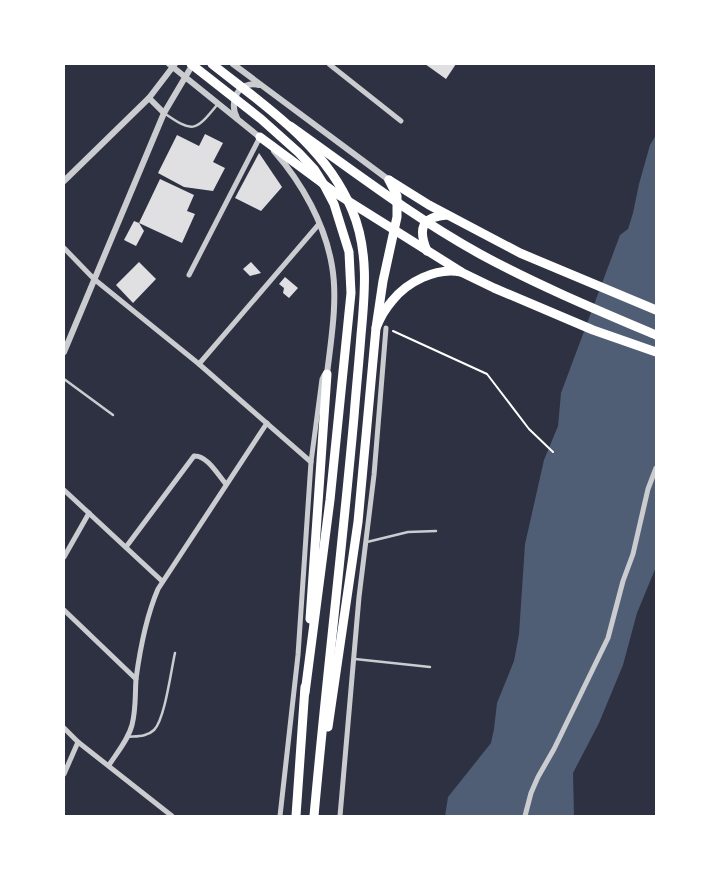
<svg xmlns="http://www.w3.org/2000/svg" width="720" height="880" viewBox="0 0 720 880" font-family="Overpass,sans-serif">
<rect width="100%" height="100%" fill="#2d3142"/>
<polygon fill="#4f5d75" points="656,135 656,567 637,613 623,665 599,723 573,773 574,816 445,816 448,797 491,743 494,729 497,703 514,661 519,634 525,544 544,460 558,426 561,393 620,235 628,229 633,213 639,184 650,145"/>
<g fill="#e0e0e3">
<polygon points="425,64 456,64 446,79"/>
<polygon points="205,134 223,143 213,162 225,168 213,191 184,187 158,173 177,135 199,146"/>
<polygon points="259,153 282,187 261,211 235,198"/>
<polygon points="160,179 194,195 187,211 195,214 182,243 139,223"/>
<polygon points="134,221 139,223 144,231 136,246 124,240"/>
<polygon points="139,262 156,279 133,303 116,285"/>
<polygon points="251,262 261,273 250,276 243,269"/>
<polygon points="285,277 298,288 289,298 283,293 284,288 279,284"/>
</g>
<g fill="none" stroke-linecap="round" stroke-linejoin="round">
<polyline stroke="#fff" stroke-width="2" points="393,331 487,374 529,429 553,452"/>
<g stroke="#caccd0" stroke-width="2.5">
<path d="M164 113C193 133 195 132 217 105"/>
<polyline points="64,379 113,415"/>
<polyline points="367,542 408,532 436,531"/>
<polyline points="355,659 430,667"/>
<path d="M127 737C136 736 147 737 154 730 165 719 171 670 175 653"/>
</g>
<g stroke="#caccd0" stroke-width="5">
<polyline points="329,64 401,121"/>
<polyline points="64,248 94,279 199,364 311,462"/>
<polyline points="189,275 260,137"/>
<polyline points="199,364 319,224"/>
<polyline points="64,490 162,581"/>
<path d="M126 547 194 456C207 455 218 475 226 484"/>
<polyline points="64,557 89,513"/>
<polyline points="64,610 136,679"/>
<polyline points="64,728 78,742 172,816"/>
<path d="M109 765C117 753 128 740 132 725 136 710 135 695 136 679 140 649 146 617 158 589L267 423"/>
<polyline points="64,774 78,742"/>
<polyline points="280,816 298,655 311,462 322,379 324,375 327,374"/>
<polyline points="340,816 359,597 374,475 386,328"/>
<polyline points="525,816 531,793 538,777 554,749 608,638 623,581 633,554 648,489 656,468"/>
</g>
<g stroke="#caccd0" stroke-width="6">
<polyline points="169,64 262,139"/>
<polyline points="233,64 389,180"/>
<polyline points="149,98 164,113"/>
<path d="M237 118C228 101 239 80 259 85"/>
<path d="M274 151C302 183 325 224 332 266 338 300 331 340 327 374"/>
<polyline points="64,181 149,98 175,64"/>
<polyline points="64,352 164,113 193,64"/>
</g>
<g stroke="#fff" stroke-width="9">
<polyline points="191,64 261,119 299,153 314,169 324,185 334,204 349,252 351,293 330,500 305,693"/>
<path d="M212 64C265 106 325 145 352 210 369 250 365 293 361 335 359 362 356 390 354 417 342 550 326 683 314 816"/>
<polyline points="310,619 327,374"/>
<polyline points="328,727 358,522 376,328 383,281 397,217 397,196 389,180"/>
<polyline points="296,816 305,687"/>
</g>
<g stroke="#fff" stroke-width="9">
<path d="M290 126C352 170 413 217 480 254 537 285 597 310 656 335"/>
<polyline points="260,137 337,194 463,273 494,288 593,330 656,352"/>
<polyline points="389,180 429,205 520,253 656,310"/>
<path d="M427 251C418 229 421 217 447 215"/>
<path d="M376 328C380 318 385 309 392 301 407 282 436 267 461 272"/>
</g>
</g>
<rect width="720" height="880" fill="none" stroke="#ffffff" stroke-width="130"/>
</svg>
